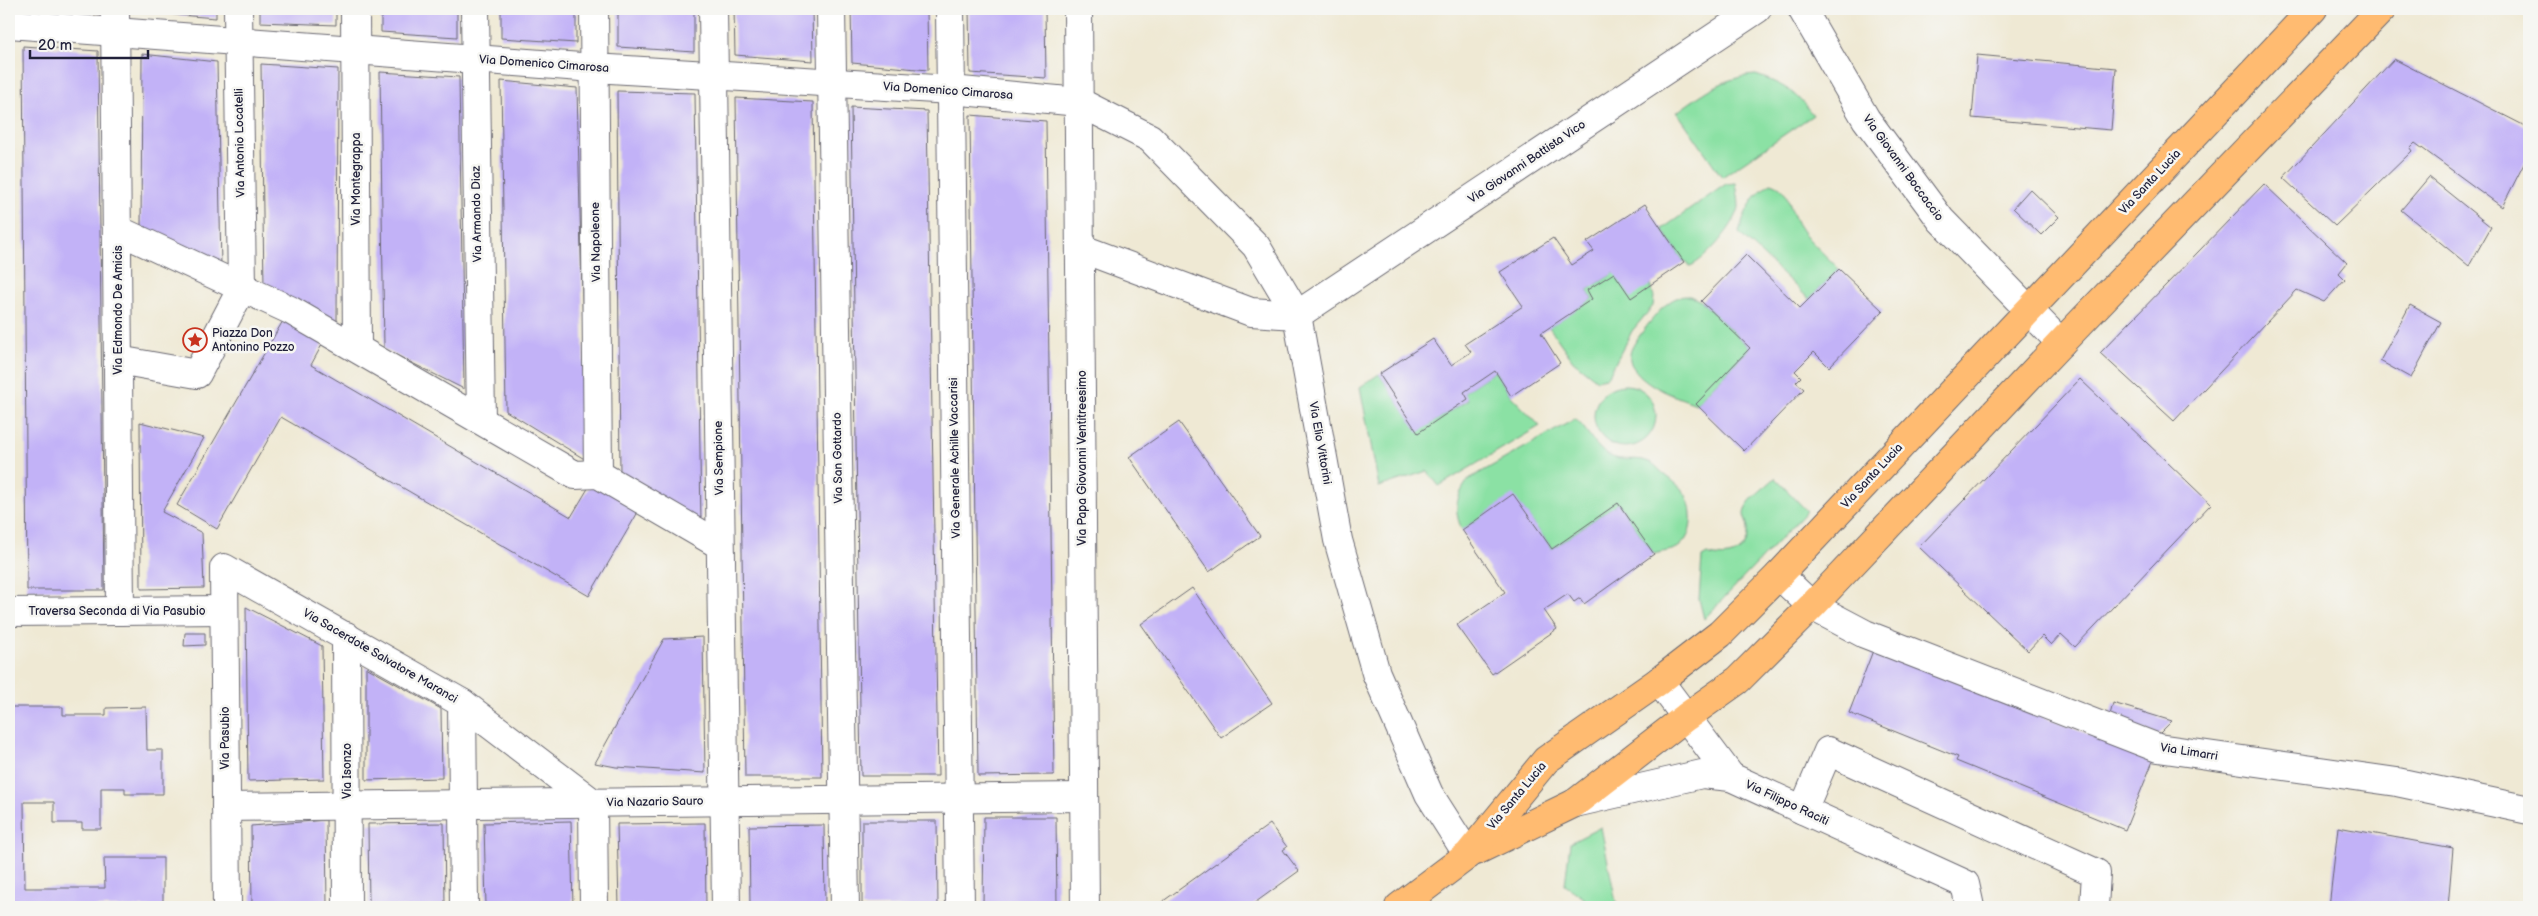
<svg xmlns="http://www.w3.org/2000/svg" width="2538" height="916" viewBox="0 0 2538 916" font-family="'Balsamiq Sans',sans-serif">
<rect width="100%" height="100%" fill="#f6f6f2"/>
<filter id="ink" filterUnits="userSpaceOnUse"><feTurbulence type="fractalNoise" baseFrequency=".02" numOctaves="2"/><feDisplacementMap in="SourceGraphic" scale="10" xChannelSelector="R" yChannelSelector="G"/><feConvolveMatrix kernelMatrix="1 2 1 2 8 2 1 2 1" color-interpolation-filters="sRGB"/></filter>
<filter id="wash" filterUnits="userSpaceOnUse"><feTurbulence type="fractalNoise" baseFrequency=".0096" numOctaves="4" result="noise"/><feDisplacementMap in="SourceGraphic" scale="20" xChannelSelector="R" yChannelSelector="G"/><feGaussianBlur stdDeviation="1.12" result="paint"/><feColorMatrix in="noise" values="0 0 0 0 0 0 0 0 0 0 0 0 0 0 0 0 0 1.4 0 .05"/><feComposite in="paint" operator="in"/></filter>
<g filter="url(#wash)">
<rect width="100%" height="100%" fill="#efe9d4"/>
<g fill="#8be1a4" stroke="#568270">
<path d="M1756 75C1785 85 1794 91 1813 115L1722 177 1677 112C1702 94 1723 77 1756 75Z"/>
<path d="M1736 183C1737 191 1739 199 1739 207 1737 223 1705 261 1690 266L1684 262 1662 229 1726 184Z"/>
<path d="M1771 183C1788 187 1788 203 1794 216 1802 237 1824 253 1839 269L1809 299 1739 233C1743 214 1754 193 1771 183Z"/>
<polygon points="1614,273 1650,285 1654,296 1653,306 1632,331 1611,371 1606,378 1597,380 1573,361 1549,327 1592,299 1587,290"/>
<path d="M1690 296 1701 301 1750 348 1696 404C1675 396 1646 387 1633 367 1629 362 1629 354 1632 348 1637 337 1659 310 1668 303 1676 297 1681 296 1690 296Z"/>
<polygon points="1495,371 1511,396 1540,426 1439,486 1427,471 1379,487 1360,387 1379,374 1418,432 1468,400 1464,392"/>
<circle cx="1625" cy="416" r="31"/>
<path d="M1575 419C1588 429 1593 446 1608 455 1622 463 1635 456 1649 462 1655 464 1659 470 1664 474 1670 479 1679 485 1684 492 1694 508 1695 537 1677 548 1671 551 1661 552 1654 554L1618 503 1552 549 1513 495 1462 530C1453 510 1456 496 1469 479Z"/>
<path d="M1775 478 1807 511 1704 619 1699 599 1702 557 1707 554C1728 561 1750 554 1748 528 1747 521 1742 517 1745 509 1750 497 1766 487 1775 478Z"/>
<polygon points="1601,827 1617,907 1586,907 1584,898 1565,885 1570,843"/>
</g>
<g id="blocks">
<g fill="#c2b2f7">
<polygon points="141,9 216,9 216,18 141,12"/>
<polygon points="260,9 336,9 336,25 260,22"/>
<polygon points="381,9 457,9 457,37 381,32"/>
<polygon points="501,9 576,9 576,43 501,38"/>
<polygon points="618,9 694,9 694,52 618,47"/>
<polygon points="734,9 812,9 813,61 735,55"/>
<polygon points="851,9 927,9 928,70 852,63"/>
<polygon points="969,9 1045,9 1046,78 970,73"/>
<polygon points="23,46 98,51 104,590 27,590"/>
<polygon points="142,54 217,62 221,267 141,230"/>
<polygon points="1977,55 2116,68 2111,130 1972,118"/>
<polygon points="2394,59 2529,128 2529,154 2502,207 2415,143 2410,148 2412,151 2335,226 2283,178"/>
<polygon points="261,64 338,69 337,324 264,288"/>
<polygon points="380,72 459,77 464,389 384,349"/>
<polygon points="501,81 577,88 586,460 506,411"/>
<polygon points="617,91 695,93 701,525 620,477"/>
<polygon points="736,98 813,102 822,777 745,777"/>
<polygon points="851,107 927,111 938,776 861,776"/>
<polygon points="970,115 1046,121 1054,775 978,776"/>
<polygon points="2429,177 2491,227 2469,266 2401,210"/>
<polygon points="2264,184 2347,263 2339,273 2345,279 2324,302 2297,290 2174,421 2100,353"/>
<polygon points="2030,189 2059,217 2041,235 2013,208"/>
<polygon points="1645,204 1684,262 1631,298 1614,273 1587,290 1592,299 1541,333 1560,363 1511,396 1495,371 1464,392 1468,399 1418,433 1379,374 1433,339 1451,365 1471,352 1465,344 1523,306 1500,272 1553,238 1572,265 1594,251 1587,242"/>
<polygon points="1746,255 1800,308 1839,269 1883,311 1829,367 1814,352 1795,371 1801,377 1796,382 1804,389 1744,451 1696,404 1750,348 1701,301"/>
<polygon points="2410,305 2441,322 2411,378 2380,361"/>
<polygon points="284,319 323,343 311,365 571,517 593,480 641,507 589,596 281,417 217,529 177,505"/>
<polygon points="2080,379 2211,504 2075,647 2061,634 2051,645 2042,636 2028,651 1919,547"/>
<polygon points="140,422 204,438 162,512 202,533 204,588 141,589"/>
<polygon points="1179,422 1260,536 1209,572 1129,457"/>
<polygon points="1513,494 1552,549 1618,503 1654,554 1584,604 1580,598 1574,602 1568,594 1544,610 1557,629 1492,674 1457,625 1505,592 1462,530"/>
<polygon points="1192,588 1272,703 1221,738 1141,624"/>
<polygon points="246,607 322,646 324,779 248,781"/>
<polygon points="185,633 205,633 205,645 184,646"/>
<polygon points="703,637 705,773 616,767 595,763 664,639"/>
<polygon points="1874,648 2153,761 2125,830 1956,761 1958,757 1849,713"/>
<polygon points="366,667 441,709 442,778 366,780"/>
<polygon points="2113,703 2172,721 2159,734 2109,719"/>
<polygon points="9,707 63,707 63,715 106,715 106,708 146,707 147,750 163,750 163,794 125,794 125,788 101,788 101,829 82,829 82,823 54,823 54,802 24,802 25,888 105,888 104,858 163,858 163,907 9,907"/>
<polygon points="984,817 1056,817 1057,907 983,907"/>
<polygon points="326,820 327,907 252,907 251,826"/>
<polygon points="571,821 573,907 486,907 484,823"/>
<polygon points="862,821 937,821 938,907 862,907"/>
<polygon points="444,823 445,907 369,907 368,824"/>
<polygon points="705,823 706,907 619,907 617,824"/>
<polygon points="1270,824 1287,847 1283,850 1299,871 1249,907 1155,907"/>
<polygon points="824,825 825,907 750,907 749,826"/>
<polygon points="2338,827 2453,848 2448,907 2329,907"/>
</g>
</g>
</g>
<g filter="url(#ink)">
<use href="#blocks" fill-opacity="0" stroke="#6a6871" stroke-width="1"/>
<g fill="none" stroke-linecap="round" stroke-linejoin="round">
<g stroke="#6a6871" stroke-width="30">
<g id="minor">
<polyline points="115,9 120,611"/>
<polyline points="355,9 357,348"/>
<polyline points="475,9 481,420"/>
<polyline points="594,9 598,474"/>
<polyline points="713,9 726,907"/>
<polyline points="831,9 845,907"/>
<polyline points="950,9 960,907"/>
<polyline points="1078,9 1085,907"/>
<polyline points="1802,9 1866,119 1941,220 2061,343"/>
<polyline points="9,24 594,68 951,90 1079,102 1150,138 1256,246 1297,315 1338,540 1376,673 1429,794 1468,855"/>
<polyline points="118,230 290,310 575,475 598,474 720,545"/>
<polyline points="1080,248 1251,312 1297,315"/>
<polyline points="1297,315 1757,9"/>
<polyline points="118,360 197,374 242,288 238,9"/>
<polyline points="1779,575 1812,606 1865,634 2158,748 2397,782 2529,810"/>
<polyline points="9,612 224,610"/>
<polyline points="346,636 347,907"/>
<polyline points="1659,681 1731,777"/>
<polyline points="462,703 593,803 594,907"/>
<polyline points="1575,803 1702,774 1731,777 1965,884 1970,907"/>
<polyline points="226,807 1084,797"/>
<polyline points="1803,810 1828,751 2096,873 2094,907"/>
<polyline points="227,907 224,568 462,703 464,907"/>
</g>
</g>
<g stroke="#6a6871" stroke-width="30">
<g id="major">
<polyline points="1476,851 1575,803 1686,717 1738,680 1812,606 2061,343 2382,9"/>
<polyline points="1399,907 1468,855 1546,760 1659,681 1720,634 1779,575 2313,9"/>
</g>
</g>
<use href="#minor" stroke="#fff" stroke-width="28"/>
<use href="#major" stroke="#ffbb71" stroke-width="28"/>
</g>
</g>
<defs>
<g id="sight-ring" transform="scale(1.25)"><circle r="9.5" fill="#f6f6f2" stroke="#c8321e" stroke-width="1.5"/><path d="M0-6L1.8-2.2L6-1.7L2.9 1.2L3.7 5.4L0 3.3L-3.7 5.4L-2.9 1.2L-6-1.7L-1.8-2.2Z" fill="#c8321e"/></g>
</defs>
<g fill-rule="evenodd">
<use href="#sight-ring" x="195" y="340"/>
</g>
<g text-anchor="middle" dominant-baseline="central" stroke-width="5" stroke-linejoin="round" paint-order="stroke">
<g font-size="12" fill="#22223b" stroke="#f6f6f2">
<text transform="translate(544 64) rotate(4)">Via Domenico Cimarosa</text>
<text transform="translate(948 91) rotate(4)">Via Domenico Cimarosa</text>
<text transform="translate(240 143) rotate(-91)">Via Antonio Locatelli</text>
<text transform="translate(1527 162) rotate(-34)">Via Giovanni Battista Vico</text>
<text transform="translate(1903 168) rotate(54)">Via Giovanni Boccaccio</text>
<text transform="translate(356 179) rotate(-90)">Via Montegrappa</text>
<text transform="translate(2150 182) rotate(-47)">Via Santa Lucia</text>
<text transform="translate(477 214) rotate(-91)">Via Armando Diaz</text>
<text transform="translate(596 242) rotate(-91)">Via Napoleone</text>
<text transform="translate(118 310) rotate(-90)">Via Edmondo De Amicis</text>
<text transform="translate(1320 443) rotate(80)">Via Elio Vittorini</text>
<text transform="translate(719 458) rotate(-91)">Via Sempione</text>
<text transform="translate(838 458) rotate(-91)">Via San Gottardo</text>
<text transform="translate(955 458) rotate(-91)">Via Generale Achille Vaccarisi</text>
<text transform="translate(1082 458) rotate(-90)">Via Papa Giovanni Ventitreesimo</text>
<text transform="translate(1872 476) rotate(-47)">Via Santa Lucia</text>
<text x="117" y="611">Traversa Seconda di Via Pasubio</text>
<text transform="translate(380 656) rotate(30)">Via Sacerdote Salvatore Maranci</text>
<text transform="translate(225 738) rotate(-90)">Via Pasubio</text>
<text transform="translate(2189 752) rotate(9)">Via Limarri</text>
<text transform="translate(347 771) rotate(-90)">Via Isonzo</text>
<text transform="translate(1517 796) rotate(-50)">Via Santa Lucia</text>
<text transform="translate(655 802) rotate(-1)">Via Nazario Sauro</text>
<text transform="translate(1787 803) rotate(25)">Via Filippo Raciti</text>
</g>
<g font-size="12" fill="#22223b" stroke="#f6f6f2" text-anchor="start">
<text x="212" y="333">Piazza Don<tspan x="212" dy="14">Antonino Pozzo</tspan></text>
</g>
</g>
<rect width="2538" height="916" fill="none" stroke="#f6f6f2" stroke-width="30"/>
<path d="M30 50v8h118v-8" fill="none" stroke="#22223b" stroke-width="2.5"/>
<text x="38" y="50" font-size="15" fill="#22223b" stroke="#f6f6f2" stroke-width="4" paint-order="stroke">20 m</text>
</svg>
